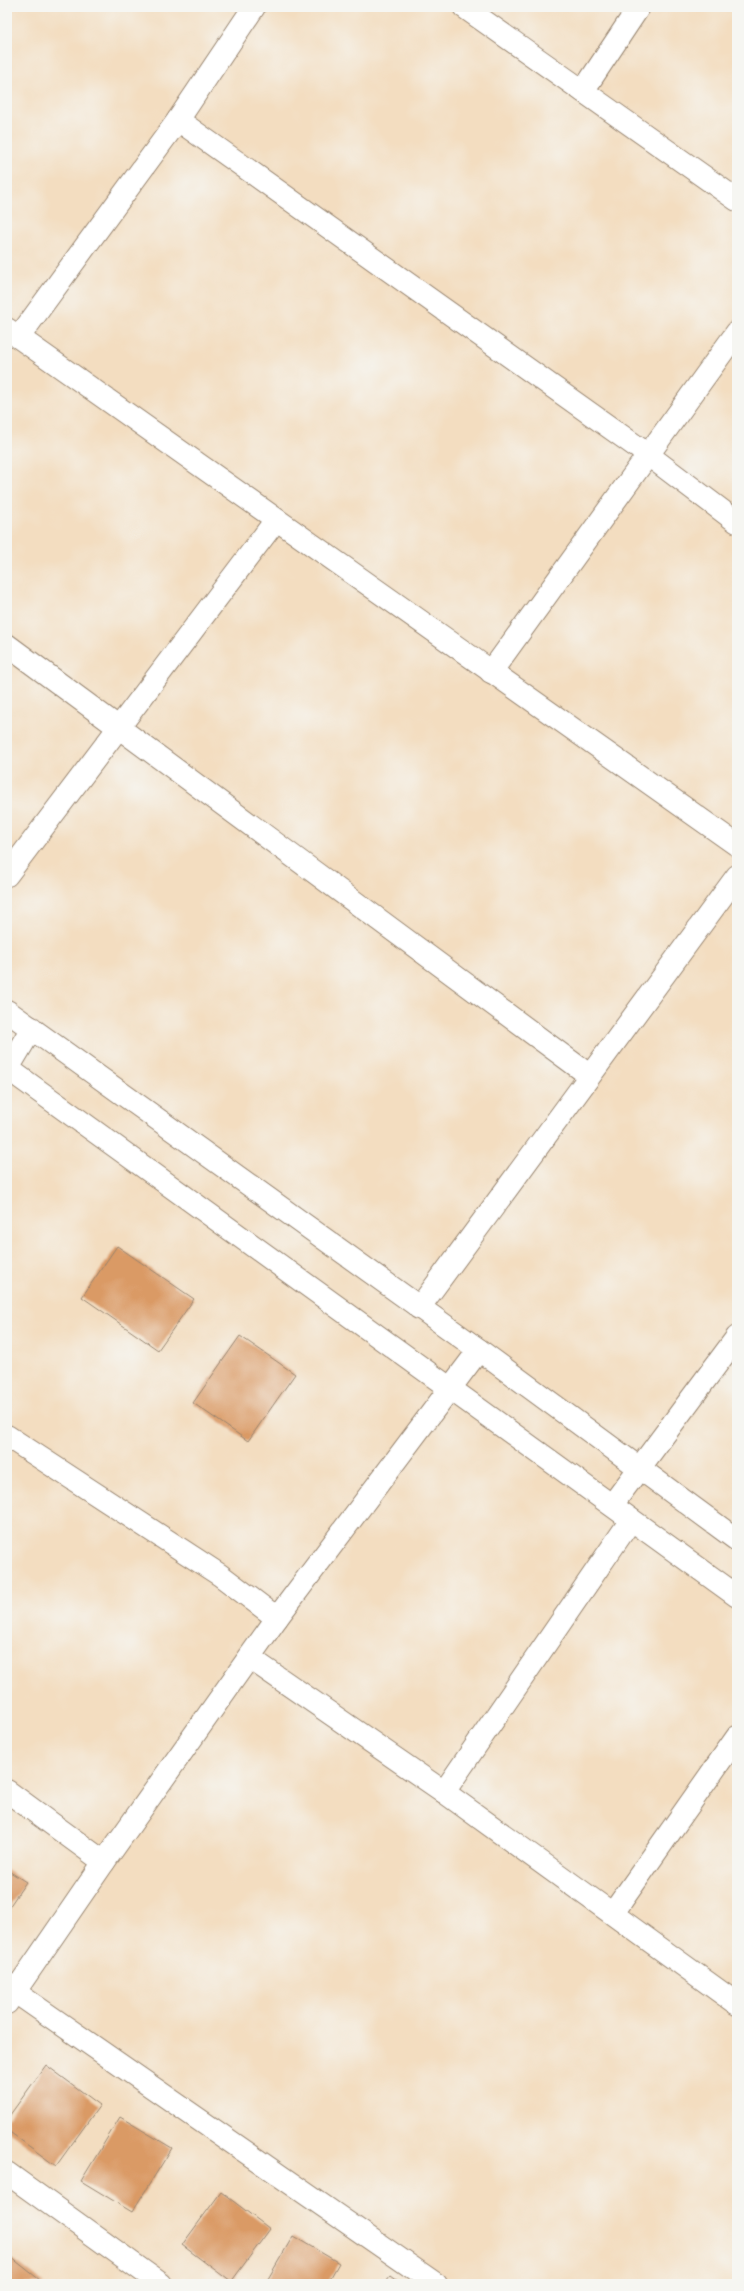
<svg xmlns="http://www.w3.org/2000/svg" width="744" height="2291" viewBox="0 0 744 2291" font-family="'Gochi Hand',sans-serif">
<rect width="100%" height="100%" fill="#f6f6f2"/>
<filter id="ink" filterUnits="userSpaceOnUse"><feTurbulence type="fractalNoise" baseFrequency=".025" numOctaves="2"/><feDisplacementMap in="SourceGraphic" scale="8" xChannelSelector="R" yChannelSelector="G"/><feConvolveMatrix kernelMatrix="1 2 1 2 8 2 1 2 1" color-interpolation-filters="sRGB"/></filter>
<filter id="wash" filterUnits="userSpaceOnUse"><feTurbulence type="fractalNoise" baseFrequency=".012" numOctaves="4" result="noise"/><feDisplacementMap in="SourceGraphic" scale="16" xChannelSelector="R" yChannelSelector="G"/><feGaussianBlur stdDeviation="0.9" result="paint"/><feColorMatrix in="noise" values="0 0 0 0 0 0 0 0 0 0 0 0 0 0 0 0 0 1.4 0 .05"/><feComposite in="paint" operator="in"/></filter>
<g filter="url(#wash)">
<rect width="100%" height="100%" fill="#f3ddc0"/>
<g id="blocks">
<g fill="#da9a65">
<polygon points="117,1246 194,1299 158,1350 82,1297"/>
<polygon points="240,1336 295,1374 248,1441 193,1403"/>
<polygon points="7,1870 26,1882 7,1910"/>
<polygon points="46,2065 100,2105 56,2166 7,2130 7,2119"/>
<polygon points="120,2117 172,2148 132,2212 81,2181"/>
<polygon points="221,2192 270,2229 231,2282 182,2245"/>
<polygon points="293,2236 339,2263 327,2284 265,2284"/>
<polygon points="7,2254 45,2284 7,2284"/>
<polygon points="391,2276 402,2284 384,2284"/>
</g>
</g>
</g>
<g filter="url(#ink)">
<use href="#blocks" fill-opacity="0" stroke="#97846f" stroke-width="1"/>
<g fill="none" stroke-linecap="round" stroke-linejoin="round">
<g stroke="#97846f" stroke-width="24">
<g id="minor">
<polyline points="464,7 737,200"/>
<polyline points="583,91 639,7"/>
<polyline points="178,120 647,454 737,522"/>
<polyline points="7,329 737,845"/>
<polyline points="19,337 178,120 254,7"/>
<polyline points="7,645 589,1075"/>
<polyline points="491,672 737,332"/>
<polyline points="7,875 276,520"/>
<polyline points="7,1070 32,1028"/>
<polyline points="419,1308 737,876"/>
<polyline points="7,1436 220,1575 277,1618"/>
<polyline points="612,1505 737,1337"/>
<polyline points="250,1658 444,1792 737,2004"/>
<polyline points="7,1791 104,1862"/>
<polyline points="444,1792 631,1520"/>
<polyline points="613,1913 737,1737"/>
<polyline points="15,1992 436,2284"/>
<polyline points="7,2003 104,1862 277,1618 479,1350"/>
<polyline points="7,2173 161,2284"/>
</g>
</g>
<g stroke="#97846f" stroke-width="24">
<g id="tertiary">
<polyline points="7,1011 479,1350 737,1540"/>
<polyline points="7,1068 737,1596"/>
</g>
</g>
<use href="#minor" stroke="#fff" stroke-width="22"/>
<use href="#tertiary" stroke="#fff" stroke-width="22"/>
</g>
</g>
<rect width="744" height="2291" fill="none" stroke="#f6f6f2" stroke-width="24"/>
</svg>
